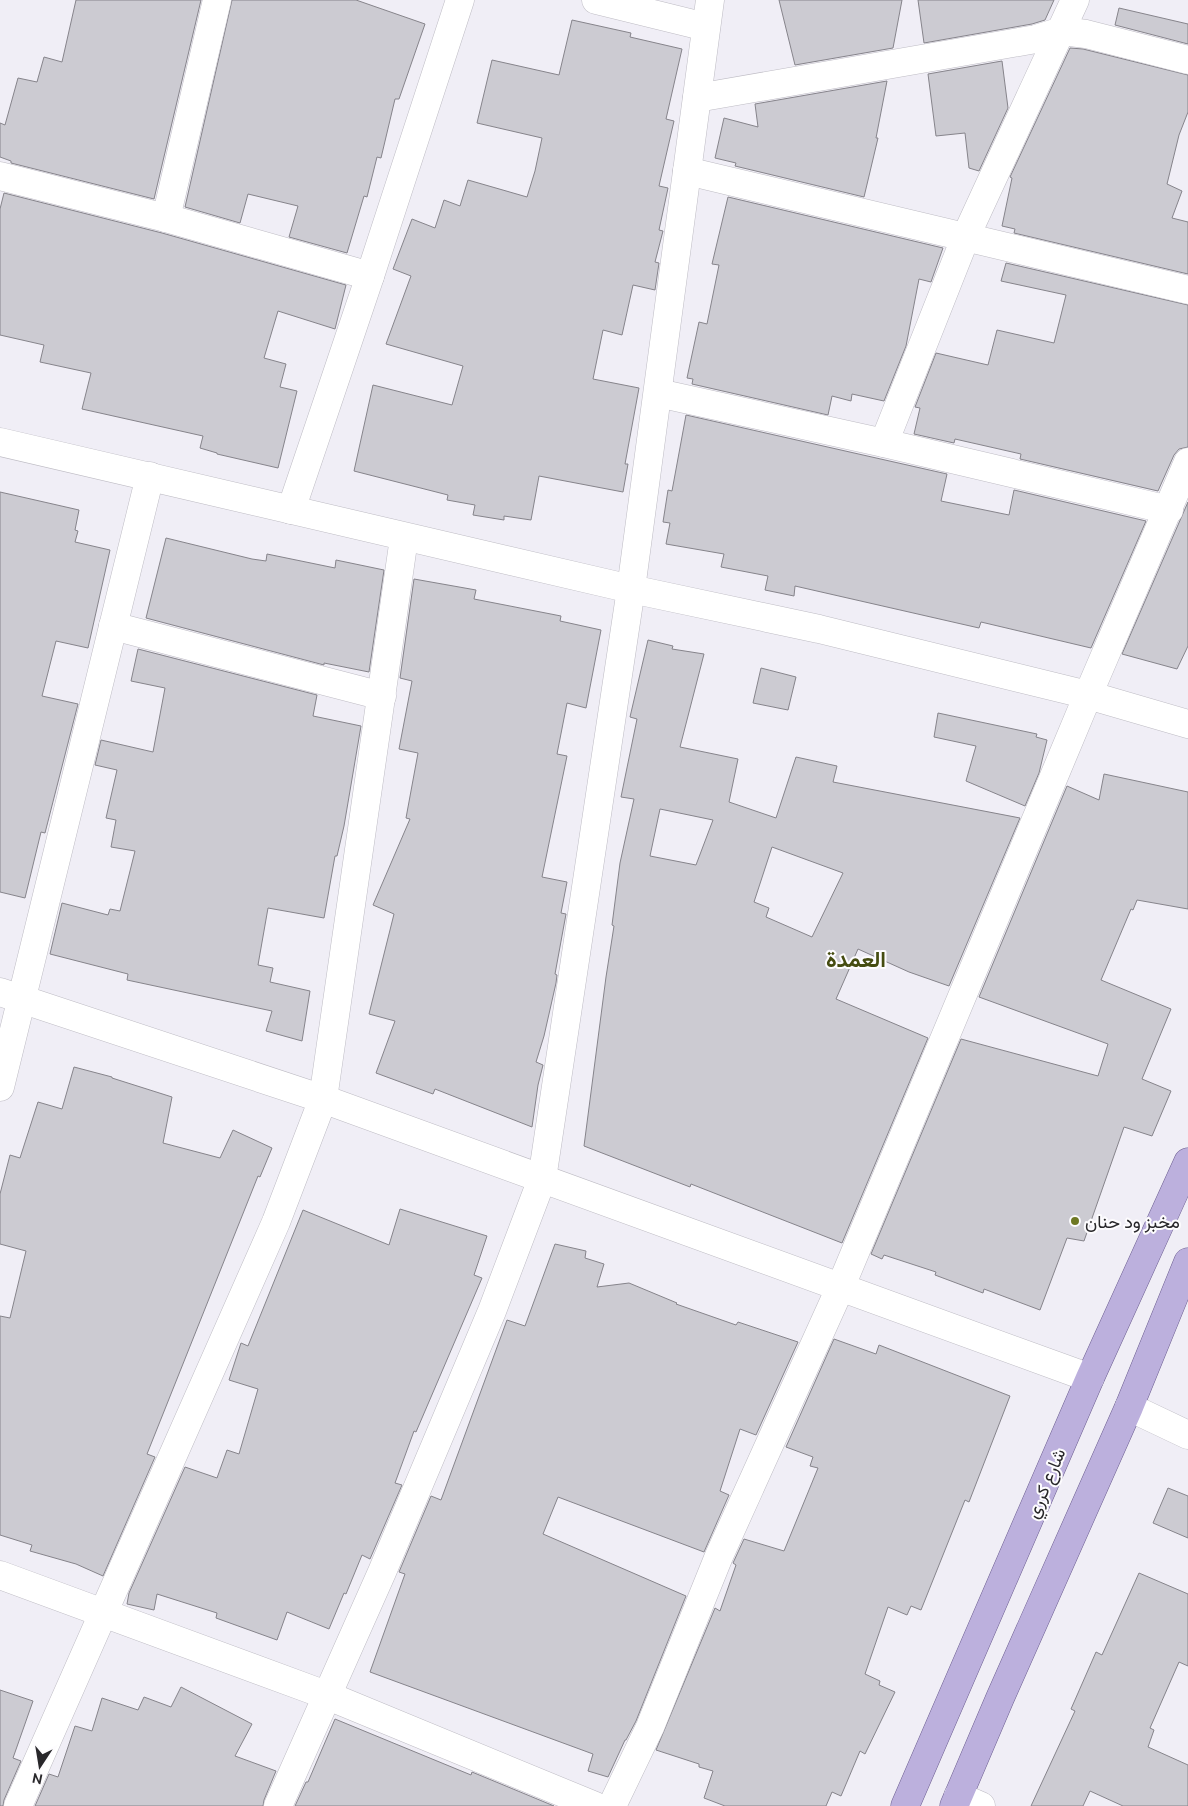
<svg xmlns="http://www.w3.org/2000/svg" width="1188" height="1806" viewBox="0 0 1188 1806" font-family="Ubuntu,Vazirmatn,sans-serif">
<rect width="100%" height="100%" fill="#f0eef6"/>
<g fill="#cccbd2" stroke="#86848b" fill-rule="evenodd">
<polygon points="76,0 201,0 154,199 11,163 11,161 0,157 0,123 5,125 18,78 37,82 44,57 62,62"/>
<polygon points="232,0 356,0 425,24 399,99 395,99 381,158 377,157 367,197 364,196 347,253 289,237 298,206 248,194 240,223 185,207"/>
<polygon points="779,0 902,0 893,48 795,65"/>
<polygon points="918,0 1054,0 1045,20 1032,24 924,43"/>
<polygon points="1119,8 1188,24 1188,44 1115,25"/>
<polygon points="572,20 631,33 630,37 682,49 666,119 674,121 659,186 668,188 659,230 663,231 655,262 659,263 655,290 633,285 622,335 603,330 593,379 639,388 625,464 628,464 623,492 539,476 531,520 504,516 504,520 473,515 475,505 447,500 448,495 354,471 373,385 452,405 463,366 386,344 411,276 393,269 412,219 435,228 444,200 460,206 468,180 527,197 535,171 542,138 477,123 492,60 559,75"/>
<polygon points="1070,48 1083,49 1188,75 1188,112 1179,135 1167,184 1182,191 1172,218 1188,222 1188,274 1014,233 1015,229 1002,226 1012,178 1010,177"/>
<polygon points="1002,61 1008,108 979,171 969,168 965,133 936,136 928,74"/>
<polygon points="887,81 876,138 878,138 864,197 735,166 736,163 715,158 724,118 758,127 755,104"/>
<polygon points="4,193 162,233 346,285 335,329 278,311 264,358 286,364 280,387 297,391 278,468 217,454 217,453 200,448 203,436 82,409 91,373 40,362 44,345 0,335 0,209"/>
<polygon points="728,197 943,248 931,282 919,279 906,346 884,401 852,394 851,401 832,396 828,415 692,384 693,379 687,378 699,322 707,324 719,265 712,264"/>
<polygon points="1006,263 1188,305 1188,447 1179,449 1174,455 1158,491 1020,459 1021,454 955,439 954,443 914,434 920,408 915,407 936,353 988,365 997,330 1054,343 1066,295 1001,281"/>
<polygon points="686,415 947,474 941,501 1009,515 1014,490 1146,521 1091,648 981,622 979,628 795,586 794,596 765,590 768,576 721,567 724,554 666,544 670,523 663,522 668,490 672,491"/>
<polygon points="0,492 79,510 75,530 78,531 75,542 110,550 88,648 56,641 42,696 78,704 45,833 41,832 25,898 0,892"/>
<polygon points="1188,502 1188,646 1177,669 1122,654"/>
<polygon points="166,538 252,559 266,561 267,554 335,568 336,560 384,570 369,672 324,663 324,665 146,618"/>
<polygon points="414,579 476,590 474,599 561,616 560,621 601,630 586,708 567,703 557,754 567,756 542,877 567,882 561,913 566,914 555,974 557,975 556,983 544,1036 536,1062 543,1065 538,1085 532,1127 435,1089 433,1094 376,1073 395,1021 369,1014 394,914 373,905 410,819 406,818 418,753 399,749 412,681 400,678"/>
<path d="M648 640 673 646 672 649 704 654 680 747 738 759 729 802 776 818 796 757 837 766 833 782 1020 818 949 986 909 972 858 949 836 999 928 1038 842 1243 691 1184 690 1187 584 1146 606 977 614 926 612 925 620 863 634 799 621 797 637 719 630 717ZM660 809 713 820 696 865 650 856ZM772 847 843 873 812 937 766 917 769 908 754 902Z"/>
<polygon points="138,649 317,695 313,716 361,726 344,826 337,856 335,856 324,918 268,908 258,965 273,968 270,982 310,991 302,1041 266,1031 272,1011 127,980 128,974 50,954 62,903 108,915 110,909 120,911 135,851 111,847 116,820 106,818 117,770 95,765 101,740 153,752 165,688 131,681"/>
<polygon points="761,668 796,677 788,710 753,703"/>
<polygon points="938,713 1037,734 1036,737 1047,740 1039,773 1025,806 966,781 976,746 934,737"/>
<polygon points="1104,774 1188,792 1188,909 1137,900 1133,910 1131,909 1101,980 1171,1009 1142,1079 1171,1091 1152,1136 1124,1127 1084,1241 1067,1238 1040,1310 984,1289 983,1293 935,1275 936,1272 884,1255 882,1259 871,1254 961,1039 1098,1076 1108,1044 979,997 1067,786 1099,800"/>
<polygon points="74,1067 112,1077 112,1078 172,1097 163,1143 220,1158 233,1130 272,1148 260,1177 258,1176 147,1454 155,1457 103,1576 76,1564 30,1551 32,1545 0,1535 0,1316 10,1318 26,1251 0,1244 0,1194 10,1155 20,1158 38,1102 62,1109"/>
<polygon points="400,1209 487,1236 474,1275 482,1278 416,1432 414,1431 395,1483 402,1485 370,1559 362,1555 346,1594 344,1593 329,1629 287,1612 277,1640 216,1618 217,1613 157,1594 154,1610 127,1604 129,1593 185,1467 217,1478 227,1450 239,1454 258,1389 229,1380 241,1343 248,1346 303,1210 389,1245"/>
<polygon points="555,1244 586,1251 585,1258 604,1264 597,1287 629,1283 677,1303 676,1304 736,1325 738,1322 798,1342 756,1435 740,1429 720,1491 729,1495 704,1552 558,1497 543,1534 686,1596 636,1721 626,1740 625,1740 608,1777 588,1771 593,1754 370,1672 405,1574 399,1572 431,1496 441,1500 507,1320 525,1326"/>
<polygon points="834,1339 876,1354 879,1345 1010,1396 969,1502 965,1500 921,1610 911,1606 907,1615 888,1607 865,1674 880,1681 879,1685 895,1692 865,1754 860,1751 841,1796 832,1792 826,1806 725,1806 704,1798 713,1771 699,1767 699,1764 656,1750 715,1608 720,1611 736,1565 733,1563 744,1539 784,1551 818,1468 810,1466 813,1457 786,1447"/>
<polygon points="1168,1488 1188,1496 1188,1538 1153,1523"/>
<polygon points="1139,1573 1188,1594 1188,1666 1179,1662 1150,1728 1154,1730 1148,1747 1188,1765 1188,1806 1123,1806 1090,1791 1083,1806 1031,1806 1075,1711 1071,1709 1096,1652 1102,1655"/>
<polygon points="181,1687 252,1724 235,1756 276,1771 264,1800 263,1806 35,1806 49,1774 58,1777 75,1726 92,1731 102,1698 138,1710 144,1697 171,1707"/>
<polygon points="0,1690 33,1701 13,1758 21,1761 4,1800 3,1806 0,1806"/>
<polygon points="335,1719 471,1775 472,1772 554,1806 295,1806 306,1782 308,1782"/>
</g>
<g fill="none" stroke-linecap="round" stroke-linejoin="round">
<g stroke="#bebcc4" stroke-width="29">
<g id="minor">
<polyline points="596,0 706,27"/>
<polyline points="697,98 1036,39 1062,31 1086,34 1188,60"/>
<polyline points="687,171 1188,290"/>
<polyline points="0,176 166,218 370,276"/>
<polyline points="166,218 217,0"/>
<polyline points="658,393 884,443 1169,510"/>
<polyline points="0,442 631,589 819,629 1088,695 1188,724"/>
<polyline points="884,443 966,236 1075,0"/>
<polyline points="291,510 370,276 460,0"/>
<polyline points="113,626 382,696"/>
<polyline points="0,992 323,1099 1090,1378"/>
<polyline points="0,1087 150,476"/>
<polyline points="1129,1407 1188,1435"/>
<polyline points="0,1575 326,1695 595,1806"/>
<polyline points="958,1796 981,1806"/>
<polyline points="18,1806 276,1222 323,1099 404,538"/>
<polyline points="278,1806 382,1572 492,1311 542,1179 631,589 710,0"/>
<polyline points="612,1806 650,1727 719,1556 841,1286 1088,695 1188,462"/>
</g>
</g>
<g stroke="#6c5e90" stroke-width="29">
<g id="major">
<polyline points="905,1806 1090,1378 1188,1162"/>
<polyline points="954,1806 1000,1698 1129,1407 1188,1262"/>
</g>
</g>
<use href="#minor" stroke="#fff" stroke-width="28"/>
<use href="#major" stroke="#bcb0dd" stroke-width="28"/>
</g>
<circle fill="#6e7823" stroke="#fdfcfe" stroke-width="2" cx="1075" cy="1221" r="5"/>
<g text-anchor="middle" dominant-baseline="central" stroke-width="4" stroke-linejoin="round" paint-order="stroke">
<g font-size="18" fill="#28272a" stroke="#fdfcfe" text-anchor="start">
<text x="1085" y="1221">مخبز ود حنان</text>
</g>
<g font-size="18" fill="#28272a" stroke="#fdfcfe">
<text transform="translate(1045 1483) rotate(-67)">شارع كرري</text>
</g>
<g font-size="22" font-weight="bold" fill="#454c11" stroke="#fdfcfe">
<text x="856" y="958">العمدة</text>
</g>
</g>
<g transform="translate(40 1766) rotate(192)" stroke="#fdfcfe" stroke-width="4" paint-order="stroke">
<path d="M0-4L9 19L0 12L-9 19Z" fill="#28272a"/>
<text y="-8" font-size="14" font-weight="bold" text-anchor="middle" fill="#28272a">N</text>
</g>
</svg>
